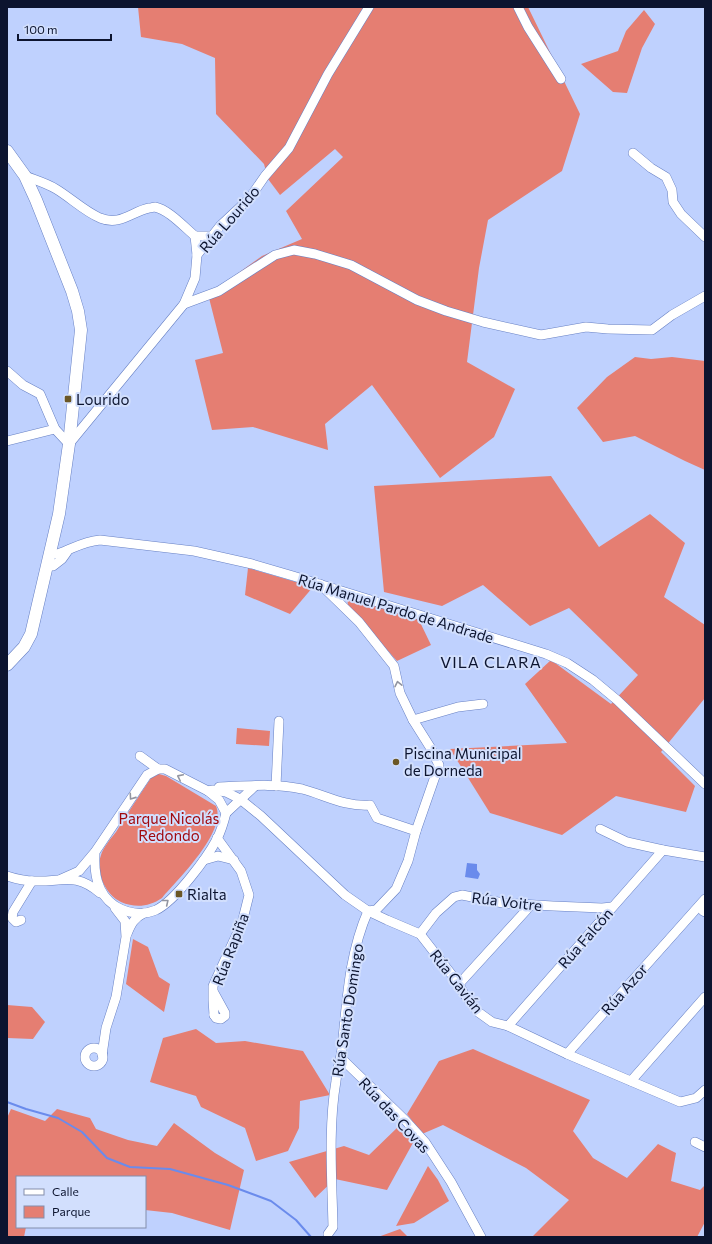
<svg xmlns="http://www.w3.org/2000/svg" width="712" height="1244" viewBox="0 0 712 1244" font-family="Commissioner,sans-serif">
<rect width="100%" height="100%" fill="#bfd1fe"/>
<g fill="#e57e72">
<polygon points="138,7 528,7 580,114 562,171 488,220 479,268 467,362 515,389 494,437 440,478 372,385 325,424 328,450 253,427 212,430 195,360 223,353 209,298 230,279 262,256 302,239 286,211 343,157 335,149 280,195 268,179 264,164 216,114 215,58 182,44 141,37"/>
<polygon points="644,10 655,24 642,48 627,93 613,92 581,64 618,51 626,31"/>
<polygon points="635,357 651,359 672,357 705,361 705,470 685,461 635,436 603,442 577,408 607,377"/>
<polygon points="551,476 599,547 650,514 685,543 664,597 705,625 705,698 661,752 695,786 686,812 616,796 562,835 490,813 450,749 567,743 525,684 551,660 611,704 638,675 569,608 530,626 483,585 442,606 384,592 374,486"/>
<polygon points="248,568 313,587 290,614 245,595"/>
<polygon points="347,596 418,618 431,645 397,661 348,606"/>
<polygon points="237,728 270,731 269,746 236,744"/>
<path d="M159 774 166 776 216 806C227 832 178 879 162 898 149 907 135 908 121 902 105 894 95 872 101 855 103 848 111 838 116 832 127 814 139 796 151 778Z"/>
<polygon points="133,939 148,947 159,977 170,984 164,1012 126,984"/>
<polygon points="7,1005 32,1007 45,1022 33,1039 7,1038"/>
<polygon points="196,1029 216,1043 245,1041 303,1051 330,1095 300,1101 299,1128 288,1151 256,1161 245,1128 201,1107 196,1096 150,1082 163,1038"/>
<polygon points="473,1049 590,1100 573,1131 593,1158 627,1178 658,1144 676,1153 671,1181 700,1190 705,1185 705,1222 697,1237 532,1237 569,1200 526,1168 443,1125 422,1134 407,1114 439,1061"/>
<polygon points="11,1109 45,1121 57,1109 90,1118 96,1129 128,1140 157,1146 174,1123 215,1153 244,1170 230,1230 172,1213 145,1210 145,1177 17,1177 17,1227 26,1227 24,1237 7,1237 7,1118"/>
<polygon points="399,1126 414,1141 387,1190 335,1179 315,1198 289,1162 344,1146 369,1155"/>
<polygon points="428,1166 438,1180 449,1201 414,1223 396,1226"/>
<polygon points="400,1229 408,1237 378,1237"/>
</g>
<polygon fill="#6a8bec" points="467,863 477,864 477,870 480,874 478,879 465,877"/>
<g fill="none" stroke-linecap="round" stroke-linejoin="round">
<polyline stroke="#6a8bec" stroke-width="2" points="7,1102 26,1109 58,1118 82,1132 107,1158 130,1167 170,1169 228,1185 271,1201 296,1220 311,1237"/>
<g stroke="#6780c4" stroke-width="10">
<g id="minor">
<polyline points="518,7 528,27 561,79"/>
<polyline points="633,153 651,168 666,177 672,190 673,202 681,214 705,237"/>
<path d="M25 176C35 180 46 183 56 189 71 198 84 211 100 218 120 226 131 212 149 208 151 208 154 207 155 207 169 210 184 227 195 236"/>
<polyline points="197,255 195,236 212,236"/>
<polyline points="184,304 219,291 275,255 294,250 315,254 351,265 417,300 446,311 483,322 541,335 586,327 608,329 652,330 672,315 705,296"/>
<polyline points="7,371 23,385 40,394 55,429 69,444 184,304 195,278 197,255 220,226 249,199 265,176 289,148 328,74 369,7"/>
<polyline points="7,441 55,429"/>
<path d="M57 554C73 549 81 542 100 540L194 551 252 564 293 576 546 654 567 663 593 680 617 700 705 784"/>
<polyline points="47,565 53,566 62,559 67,552"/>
<path d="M320 584 359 622 394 666 400 693 413 720 430 747 439 765 416 831 408 861 396 889 376 910 368 911C349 954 347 1001 342 1048 341 1059 337 1069 336 1081 328 1128 332 1180 333 1227L328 1234"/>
<polyline points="413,720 458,707 483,704"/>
<polyline points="140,756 158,769"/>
<polyline points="276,786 279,721"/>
<path d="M219 787C246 786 275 783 302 789 325 795 345 807 370 805L377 818 416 831"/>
<polyline points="208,791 213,790 226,792 240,799 261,816 345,895 368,911 387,920 420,934 459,984 464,994 478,1012 492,1022 508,1026 567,1054 680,1102 696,1098 705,1090"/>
<polyline points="226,813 255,786"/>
<polyline points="600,829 627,842 663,850 705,857"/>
<polyline points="204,860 218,856 234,860"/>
<path d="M7 876C16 879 25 881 35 881 63 882 75 872 100 893"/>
<path d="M61 879 79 871 95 852 147 775 158 769H165L208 791 219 800 226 813C224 821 221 831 217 839 207 858 175 901 156 910 142 916 127 913 115 906 96 893 94 872 95 852"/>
<polyline points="703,911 705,912"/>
<polyline points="21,920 16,922 12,918 13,912 32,881"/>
<path d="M127 934C131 924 134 918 144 913"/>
<polyline points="420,934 436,913 454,897 462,895 503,903 553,906 602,908 612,907"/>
<polyline points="459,984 531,905"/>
<polyline points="214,993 225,1013 225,1016 221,1019 216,1018 214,1015"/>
<polyline points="214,1015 213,1000 213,986 228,953 242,923 249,895 241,871 217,838"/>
<polyline points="508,1026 663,850"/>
<circle cx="94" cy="1057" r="9"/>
<polyline points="567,1054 705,899"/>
<polyline points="102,1055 106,1028 116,997 126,937 125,921 115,908"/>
<polyline points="341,1058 405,1120 425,1142 451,1182 481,1237"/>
<polyline points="631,1081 705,997"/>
<polyline points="695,1142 705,1147"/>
</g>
</g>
<g stroke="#6780c4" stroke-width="13">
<polyline id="major" points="7,151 25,176 36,200 72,291 78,311 81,330 69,444 59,514 31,634 24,647 7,665"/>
</g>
<use href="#minor" stroke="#fff" stroke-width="9"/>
<use href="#major" stroke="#fff" stroke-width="12"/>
</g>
<defs><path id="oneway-chevron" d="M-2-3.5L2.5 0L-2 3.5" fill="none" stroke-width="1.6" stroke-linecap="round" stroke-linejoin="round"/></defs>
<g stroke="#9295a1">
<use href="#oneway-chevron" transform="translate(398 684) rotate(-102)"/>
<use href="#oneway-chevron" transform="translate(180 777) rotate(-154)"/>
<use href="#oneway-chevron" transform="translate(132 797) rotate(125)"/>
<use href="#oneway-chevron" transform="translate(166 902) rotate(-39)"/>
</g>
<g fill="#6b5726" stroke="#d2dffd" stroke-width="1.5">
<rect x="64" y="395" width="8" height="8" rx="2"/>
<circle cx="396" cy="762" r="4"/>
<rect x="175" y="890" width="8" height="8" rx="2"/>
</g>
<g text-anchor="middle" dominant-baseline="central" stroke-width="4" stroke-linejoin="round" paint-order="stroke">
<g font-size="15" fill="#0c142f" stroke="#d2dffd">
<text transform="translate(229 219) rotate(-49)">Rúa Lourido</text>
<text transform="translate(396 608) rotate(17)">Rúa Manuel Pardo de Andrade</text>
<text transform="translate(507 901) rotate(7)">Rúa Voitre</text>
<text transform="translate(585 938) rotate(-49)">Rúa Falcón</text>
<text transform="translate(230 949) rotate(-69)">Rúa Rapiña</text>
<text transform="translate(457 981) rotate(52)">Rúa Gavián</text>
<text transform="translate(624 989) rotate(-49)">Rúa Azor</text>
<text transform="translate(347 1010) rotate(-81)">Rúa Santo Domingo</text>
<text transform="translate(395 1115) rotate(47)">Rúa das Covas</text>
</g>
<g font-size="15" fill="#0c142f" stroke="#d2dffd" text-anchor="start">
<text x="76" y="399">Lourido</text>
<text x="404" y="753">Piscina Municipal<tspan x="404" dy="17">de Dorneda</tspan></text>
<text x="187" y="894">Rialta</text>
</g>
<g font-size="15" fill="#a1090e" stroke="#d2dffd">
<text x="169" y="818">Parque Nicolás<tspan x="169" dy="17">Redondo</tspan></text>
</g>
<g font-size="16" letter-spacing="1" fill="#0c142f" stroke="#d2dffd">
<text x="491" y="661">VILA CLARA</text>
</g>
</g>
<rect width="712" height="1244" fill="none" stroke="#0c142f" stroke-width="16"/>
<rect x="16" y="1176" width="130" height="52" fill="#d2dffd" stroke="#838eab"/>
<rect x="24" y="1189" width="20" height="6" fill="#ffffff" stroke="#838eab"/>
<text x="52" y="1196" font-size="12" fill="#0c142f">Calle</text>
<rect x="24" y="1206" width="20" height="12" fill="#e57e72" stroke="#838eab"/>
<text x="52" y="1216" font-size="12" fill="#0c142f">Parque</text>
<path d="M18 34v6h93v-6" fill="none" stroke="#0c142f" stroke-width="2"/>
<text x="24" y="34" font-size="12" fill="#0c142f" stroke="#d2dffd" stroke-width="3" paint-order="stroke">100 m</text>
</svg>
